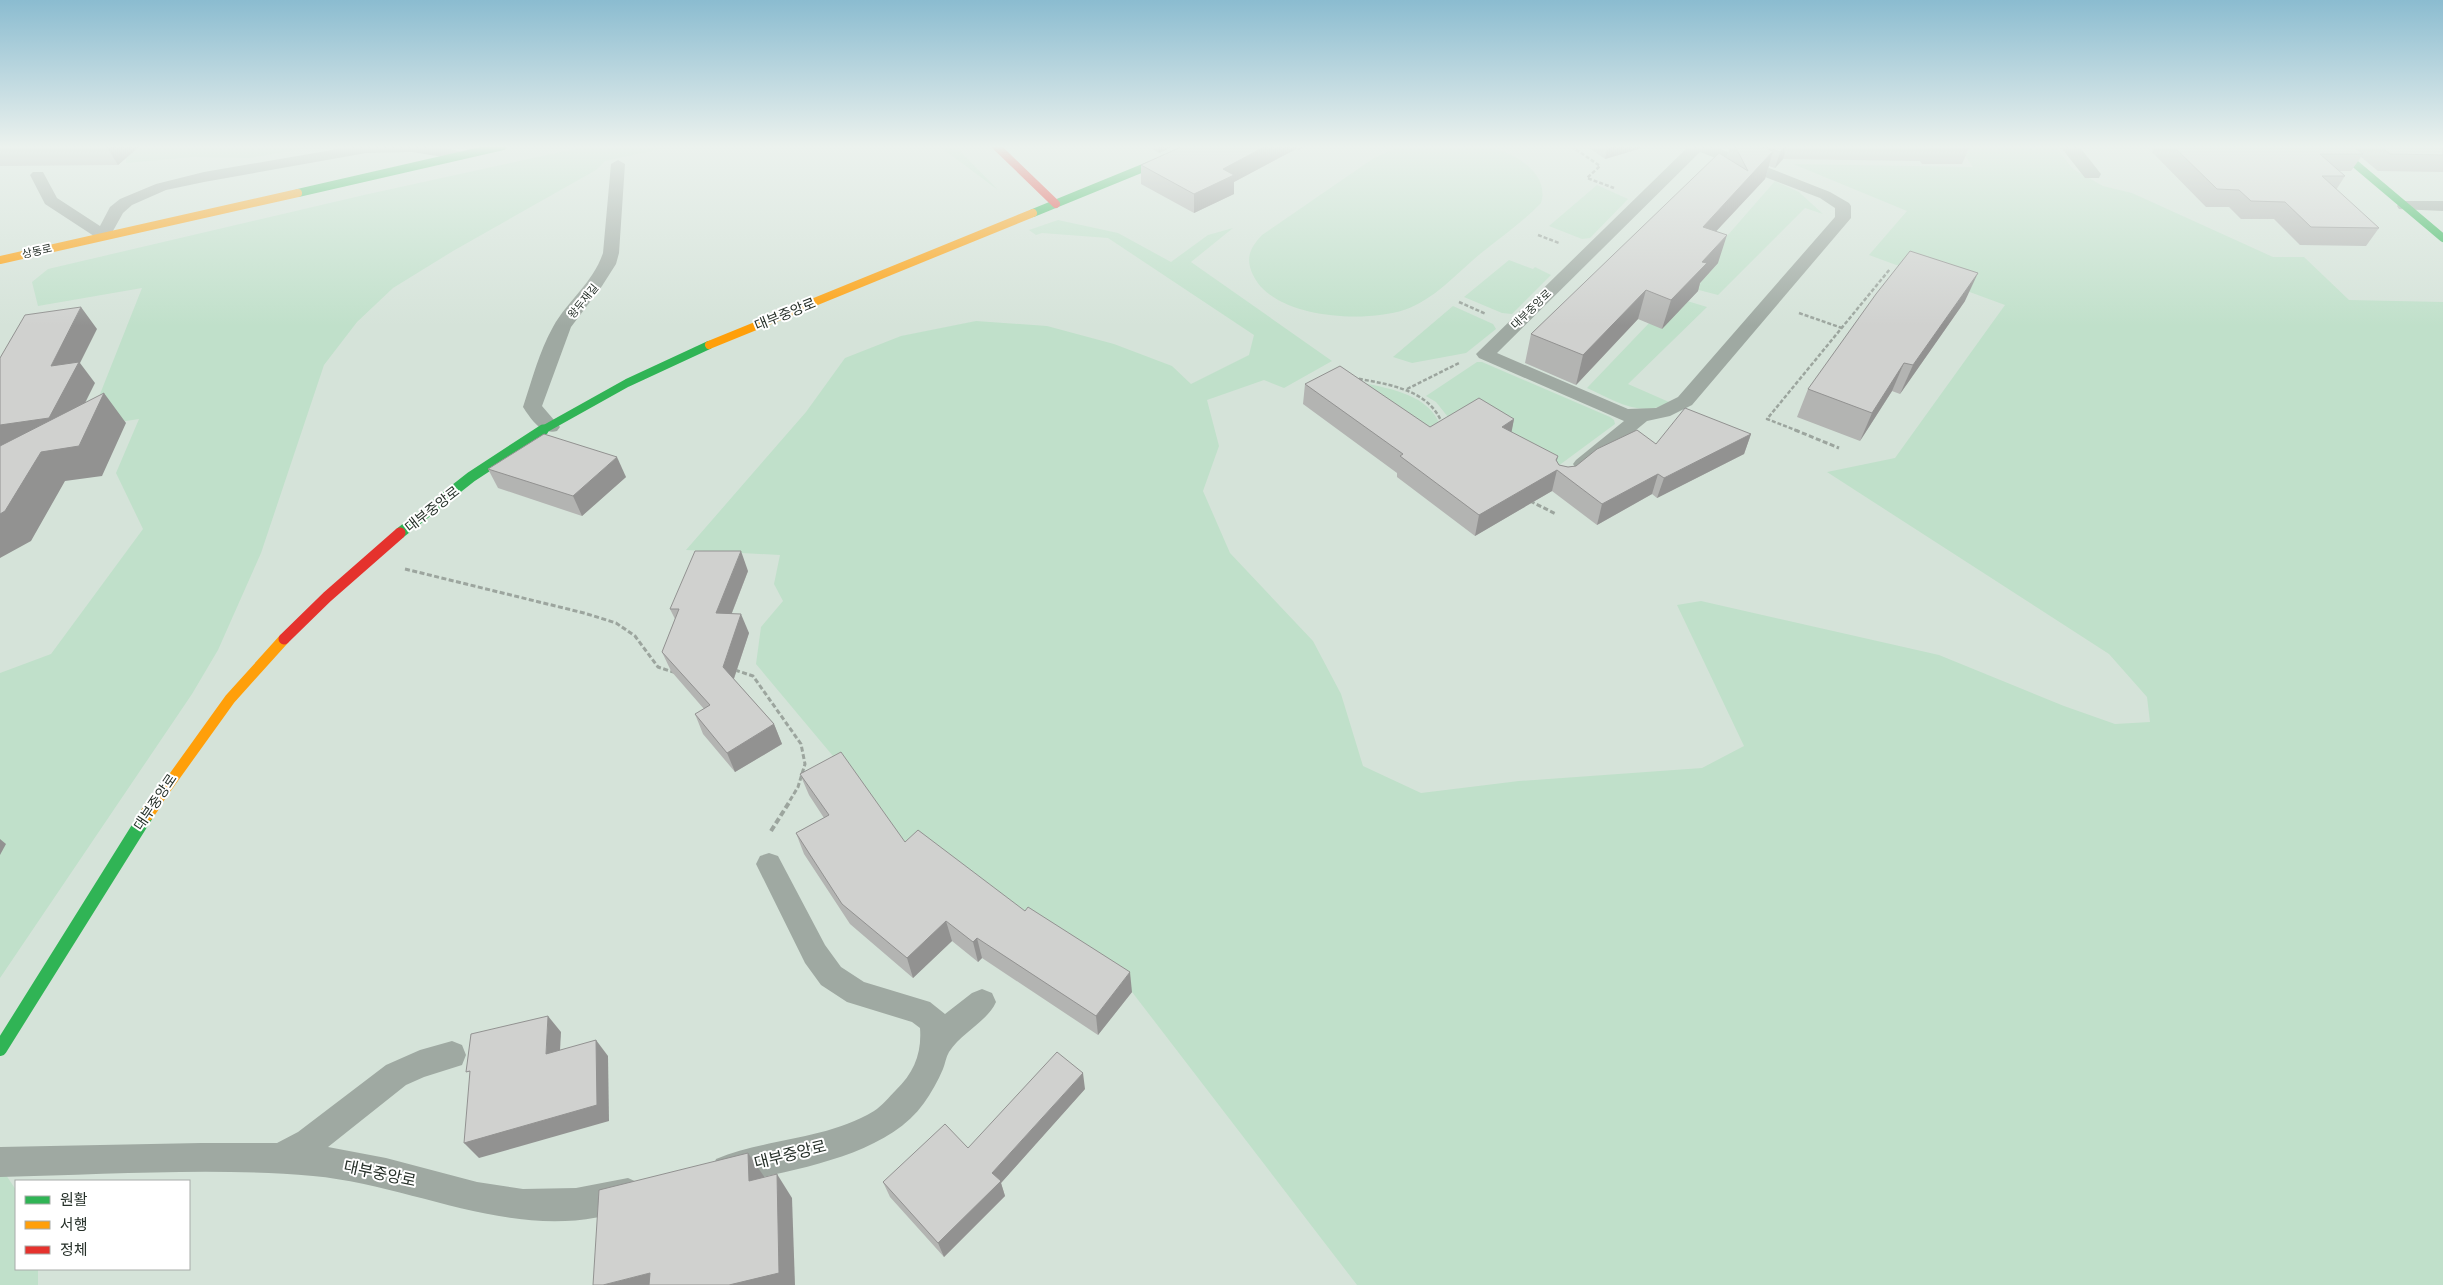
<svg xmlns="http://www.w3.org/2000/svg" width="2443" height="1285" viewBox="0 0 2443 1285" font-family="'IBM Plex Sans','Noto Sans KR',sans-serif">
<rect width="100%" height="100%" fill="#d5e3d9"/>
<g fill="#c0e0ca">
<polygon points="140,146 319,146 249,158 193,157 126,163 126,158"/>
<polygon points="588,146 674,146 605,161 596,170 453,251 393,288 357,322 324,365 261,553 218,650 192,694 0,978 0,673 51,654 143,529 116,473 139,419 87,427 142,288 38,306 32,282 48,269 364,195"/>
<polygon points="939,146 955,146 998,190"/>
<path d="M1400 146C1427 146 1455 144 1481 146 1509 149 1551 171 1541 203 1523 222 1500 238 1480 254 1456 274 1434 300 1404 310 1364 323 1274 319 1253 275 1245 258 1250 248 1262 235L1374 158Z"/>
<polygon points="1958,146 2055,146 2073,169 2103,186 2132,193 2273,257 2304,257 2349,300 2443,302 2443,1285 1357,1285 1132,992 896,841 848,774 756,664 761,627 783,601 774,584 780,555 686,550 806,412 845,358 901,336 976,321 1047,326 1114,344 1172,366 1191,384 1249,355 1254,335 1108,238 1042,233 1036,235 1029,230 1058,220 1118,233 1171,262 1208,235 1233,228 1191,262 1332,361 1284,388 1264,380 1207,400 1219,446 1203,491 1230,553 1313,641 1341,694 1363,766 1421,793 1519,781 1702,768 1744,746 1677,605 1701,601 1939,655 2064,706 2115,724 2150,722 2147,697 2109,654 1827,472 1895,458 2005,305 1869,255 1907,211 1793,164 1973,167"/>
<polygon points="1775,181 1799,192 1823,214 1805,208 1718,295 1695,289 1707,259"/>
<polygon points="1597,185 1628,199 1590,238 1582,239 1549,226"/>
<polygon points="1509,260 1533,269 1535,267 1551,275 1512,314 1502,313 1464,297"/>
<path d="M1674 297 1707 307 1628 384 1669 402C1642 419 1613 400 1587 388Z"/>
<polygon points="1453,306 1493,324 1496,329 1466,353 1412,363 1393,357"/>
<polygon points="1477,362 1482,362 1610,417 1614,420 1615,424 1527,489 1448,417 1436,402 1426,396"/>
<path d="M1364 383C1391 389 1429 395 1440 425L1433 435Z"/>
<polygon points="0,1175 6,1175 16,1190 16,1269 38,1269 38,1285 0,1285"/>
</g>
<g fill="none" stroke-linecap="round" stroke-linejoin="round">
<g stroke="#9ca59e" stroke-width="2.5" stroke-dasharray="4 2" stroke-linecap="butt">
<polyline points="1571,146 1600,166 1587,178 1614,188"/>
<polyline points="1538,235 1559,243"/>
<polyline points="1459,302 1486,314"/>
<polyline points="1799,313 1842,328"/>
<polyline points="1407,389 1459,363"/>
<path d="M1403 431 1344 376C1382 384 1432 386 1444 429L1442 431"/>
<polyline points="1798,431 1767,419 1890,269"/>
</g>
<g stroke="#9ca59e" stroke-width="3" stroke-dasharray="5 2.5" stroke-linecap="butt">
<polyline points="1402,430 1425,452 1443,430"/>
<polyline points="1795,430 1839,448"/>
<polyline points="1530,501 1556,514"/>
<polyline points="405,569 584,613 616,623 635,636 658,667 676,673"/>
<polyline points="735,670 753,676 801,744 805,764 798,787 789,802"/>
</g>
<polyline stroke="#9ca59e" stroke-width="4" stroke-dasharray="6 3" stroke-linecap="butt" points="771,831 790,801"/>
<g fill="#9fa9a2" fill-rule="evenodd">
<path d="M355 146C374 146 459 143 468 156L461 160 412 152 366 153 204 182 166 190 132 205 123 213 109 238H97L45 204 30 175 33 172H43L57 198 100 226 110 207 120 199 156 184 204 172Z"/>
<path d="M1689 146H1713L1830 192 1849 203 1851 206V218L1692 405 1670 416 1647 421 1590 468 1583 470 1576 468 1573 464 1576 460 1624 421 1479 358 1476 354ZM1700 152 1820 198 1835 208V217L1678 397 1656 408 1628 409 1497 353Z"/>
<path d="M618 160 625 164 619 253 616 264 602 286 571 327 542 406 560 427 557 431C541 435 531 419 523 407 532 380 539 352 553 327 568 300 593 283 603 253L611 164Z"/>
<polygon points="2405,201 2443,201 2443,211 2399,209 2397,206 2399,203"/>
<path d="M769 853 778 856 825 945 841 967 864 982 930 1002 945 1014 972 993 982 989 992 993 996 1002C987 1022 962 1032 949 1052 946 1057 945 1064 943 1069 938 1081 931 1093 924 1103 885 1158 789 1170 727 1185L716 1181 712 1170 716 1159C767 1138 826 1140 874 1111 882 1106 889 1097 896 1090 914 1073 922 1053 920 1028L912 1022 847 1002 821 985 805 963 756 864 760 856Z"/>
<path d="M452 1041 462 1045 466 1055 462 1065 424 1077 406 1085 328 1147 386 1158 477 1182 523 1189 576 1188 628 1178 639 1183 644 1194 639 1205C528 1251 423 1186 313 1176 210 1167 104 1175 0 1177V1147L201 1143H277L298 1132 386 1065 420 1050Z"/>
</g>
<polygon fill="#9fa9a2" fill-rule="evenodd" points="2060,146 2079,146 2101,174 2099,178 2085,178"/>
<g stroke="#30b455" stroke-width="8">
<polyline points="2334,146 2443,238"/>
<polyline points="298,193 503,146"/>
<polyline points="1033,213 1197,146"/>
<polyline points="541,431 627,383 709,345"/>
</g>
<polyline stroke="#30b455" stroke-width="11" points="400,533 471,477 543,430"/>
<polyline stroke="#30b455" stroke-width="14" points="0,1049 147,814"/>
<g stroke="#ff9f0a" stroke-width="8">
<polyline points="0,260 298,193"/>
<polyline points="709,345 1033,213"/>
</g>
<polyline stroke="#ff9f0a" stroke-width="11" points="156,802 230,699 284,639"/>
<polyline stroke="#ff9f0a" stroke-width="14" points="147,814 156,801"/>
<polyline stroke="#e5322d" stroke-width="8" points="996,146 1056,204"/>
<polyline stroke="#e5322d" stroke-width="11" points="284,639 327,597 400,533"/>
</g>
<g fill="#b3b4b2">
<polygon points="0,146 140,146 118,165 0,166"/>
<polygon points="1148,146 1174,146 1159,153"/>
<polygon points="1176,146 1306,146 1299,150 1296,149 1234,182 1234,194 1194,213 1141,184 1141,165 1176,150"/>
<polygon points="1587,146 1649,146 1605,159"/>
<polygon points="1730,146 1968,146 1969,148 1962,164 1922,164 1920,161 1783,159 1775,168 1769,166 1765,179 1716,231 1718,263 1700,283 1698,291 1662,329 1638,319 1576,385 1525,363 1531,334 1726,158"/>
<polygon points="2150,146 2443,146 2443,172 2378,171 2361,157 2351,171 2339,171 2345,176 2336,190 2379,228 2366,246 2300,245 2274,219 2241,219 2229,207 2206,207 2152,152 2153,150"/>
<polygon points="1965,301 1900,394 1892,391 1860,441 1797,417 1808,389"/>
<polygon points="1305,384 1430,427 1514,419 1511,432 1557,461 1559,465 1568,467 1576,466 1656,444 1751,434 1744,454 1657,498 1652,494 1597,525 1552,491 1475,536 1397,477 1397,473 1303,404"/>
<polygon points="488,469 626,477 582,516 498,488"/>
<polygon points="748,571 732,613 749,633 734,679 774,724 782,744 735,772 703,734 695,714 704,709 671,671 662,652 675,619 670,609"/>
<polygon points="800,774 905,842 1025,911 1132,992 1098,1035 982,958 978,962 952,941 913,978 850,924 804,854 796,833 824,818 809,795"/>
<polygon points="1085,1089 1001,1183 1005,1196 944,1257 890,1197 883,1182 968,1148"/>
</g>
<g fill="#929291">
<polygon points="106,146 140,146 118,165"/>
<polygon points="1158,146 1174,146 1159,153"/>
<polygon points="1266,146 1296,146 1296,149 1234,182 1234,194 1194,213 1194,194 1223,169"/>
<polygon points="1299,146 1306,146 1299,150"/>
<polygon points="1608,146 1649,146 1605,159"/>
<polygon points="1785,146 1787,146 1783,159 1775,168 1780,152"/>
<polygon points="1773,151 1765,179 1694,255 1703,227"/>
<polygon points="1727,235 1718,263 1700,283 1698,291 1662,329 1671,300 1702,262"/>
<polygon points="1978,273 1965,301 1900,394 1913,365"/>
<polygon points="1646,290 1638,319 1576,385 1583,355"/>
<polygon points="81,307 97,329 80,363 95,383 67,439 0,449 0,425 51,366"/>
<polygon points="1904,363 1892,391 1860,441 1872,413"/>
<polygon points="104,393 126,423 102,476 65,481 31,541 0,558 0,514 41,452"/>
<polygon points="1514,419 1510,440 1502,427"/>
<polygon points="1751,434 1744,454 1657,498 1664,478"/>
<polygon points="1558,456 1554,472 1557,470 1552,491 1475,536 1479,515"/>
<polygon points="617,457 626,477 582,516 573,496"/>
<polygon points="1658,474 1652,494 1597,525 1602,504"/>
<polygon points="741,551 748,571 724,633 716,613"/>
<polygon points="741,614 749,633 731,687 723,667"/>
<polygon points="774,724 782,744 735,772 727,753"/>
<polygon points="0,839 6,844 0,855"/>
<polygon points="946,921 952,941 913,978 907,958"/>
<polygon points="977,938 982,958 978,962 973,942"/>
<polygon points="1130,972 1132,992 1098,1035 1096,1016"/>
<polygon points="548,1016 561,1032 559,1069 546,1054"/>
<polygon points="596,1040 608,1056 609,1121 479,1158 464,1143"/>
<polygon points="1083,1073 1085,1089 1001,1183 1005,1196 944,1257 938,1243 992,1173"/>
<polygon points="748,1153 765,1178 749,1181"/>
<polygon points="777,1174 792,1198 795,1285 729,1285"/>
<polygon points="650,1273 661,1285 603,1285"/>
</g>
<g fill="#d0d1cf" stroke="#929291">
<polygon points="1180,146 1266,146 1223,169 1234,175 1194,194 1141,165 1181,147"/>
<polygon points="1735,146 1760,146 1773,151 1703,227 1727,235 1702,262 1707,263 1671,300 1646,290 1583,355 1531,334 1719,153 1748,171"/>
<polygon points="1764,146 1785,146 1780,152"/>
<polygon points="1928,146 1968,146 1969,148 1928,148"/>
<polygon points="2173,146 2353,146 2363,154 2320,154 2345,176 2322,176 2379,228 2311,227 2285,202 2251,201 2239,190 2217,189"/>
<polygon points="2380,146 2443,146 2443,155 2390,154"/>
<polygon points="1910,251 1978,273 1913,365 1904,363 1872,413 1808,389 1876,294"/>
<polygon points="81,307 51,366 79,362 49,418 0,425 0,358 25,315"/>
<polygon points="1340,366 1430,427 1479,398 1514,419 1502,427 1558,456 1556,460 1559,465 1568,467 1576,466 1597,449 1637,430 1656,444 1685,408 1751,434 1664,478 1658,474 1602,504 1557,470 1479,515 1400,456 1403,454 1305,384"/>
<polygon points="104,393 79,446 41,452 5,511 0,514 0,446"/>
<polygon points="544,434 617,457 573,496 488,469"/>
<polygon points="695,551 741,551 716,613 741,614 723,667 774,724 727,753 695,714 710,705 662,652 679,609 670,609"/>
<polygon points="841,752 905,842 918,830 1025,911 1028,907 1130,972 1096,1016 977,938 973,942 946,921 907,958 842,904 796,833 829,815 800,774"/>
<polygon points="548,1016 546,1054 596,1040 597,1105 464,1143 470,1071 466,1072 471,1034"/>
<polygon points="1057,1052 1083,1073 992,1173 1001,1181 938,1243 883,1182 945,1124 968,1148"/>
<polygon points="748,1153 749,1181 777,1174 779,1273 729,1285 649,1285 650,1273 603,1285 593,1285 599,1190"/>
</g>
<linearGradient id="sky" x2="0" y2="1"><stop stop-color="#8bbcd0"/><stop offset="0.45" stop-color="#ecf2ee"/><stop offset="1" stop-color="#ecf2ee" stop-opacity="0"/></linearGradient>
<rect width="2443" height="326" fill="url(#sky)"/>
<g text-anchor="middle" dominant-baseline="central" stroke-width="4" stroke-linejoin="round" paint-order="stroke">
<g font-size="11" fill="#263029" stroke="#fff">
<text transform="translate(37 251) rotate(-13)">상동로</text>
<text transform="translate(583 301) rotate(-51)">왕두재길</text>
<text transform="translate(1531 309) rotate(-44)">대부중앙로</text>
</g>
<g font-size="14" fill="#263029" stroke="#fff">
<text transform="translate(785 314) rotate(-22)">대부중앙로</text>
<text transform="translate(432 509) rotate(-38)">대부중앙로</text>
<text transform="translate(155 802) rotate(-56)">대부중앙로</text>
</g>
<g font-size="16" fill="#263029" stroke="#fff">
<text transform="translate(790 1154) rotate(-14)">대부중앙로</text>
<text transform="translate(380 1173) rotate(12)">대부중앙로</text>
</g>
</g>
<rect x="15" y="1180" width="175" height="90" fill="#ffffff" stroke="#a8aca9"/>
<rect x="25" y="1196" width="25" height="8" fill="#30b455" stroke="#a8aca9"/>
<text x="60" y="1205" font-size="15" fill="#263029">원활</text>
<rect x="25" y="1221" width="25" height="8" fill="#ff9f0a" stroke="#a8aca9"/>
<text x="60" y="1230" font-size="15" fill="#263029">서행</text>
<rect x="25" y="1246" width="25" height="8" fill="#e5322d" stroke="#a8aca9"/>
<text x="60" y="1255" font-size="15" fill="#263029">정체</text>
</svg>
